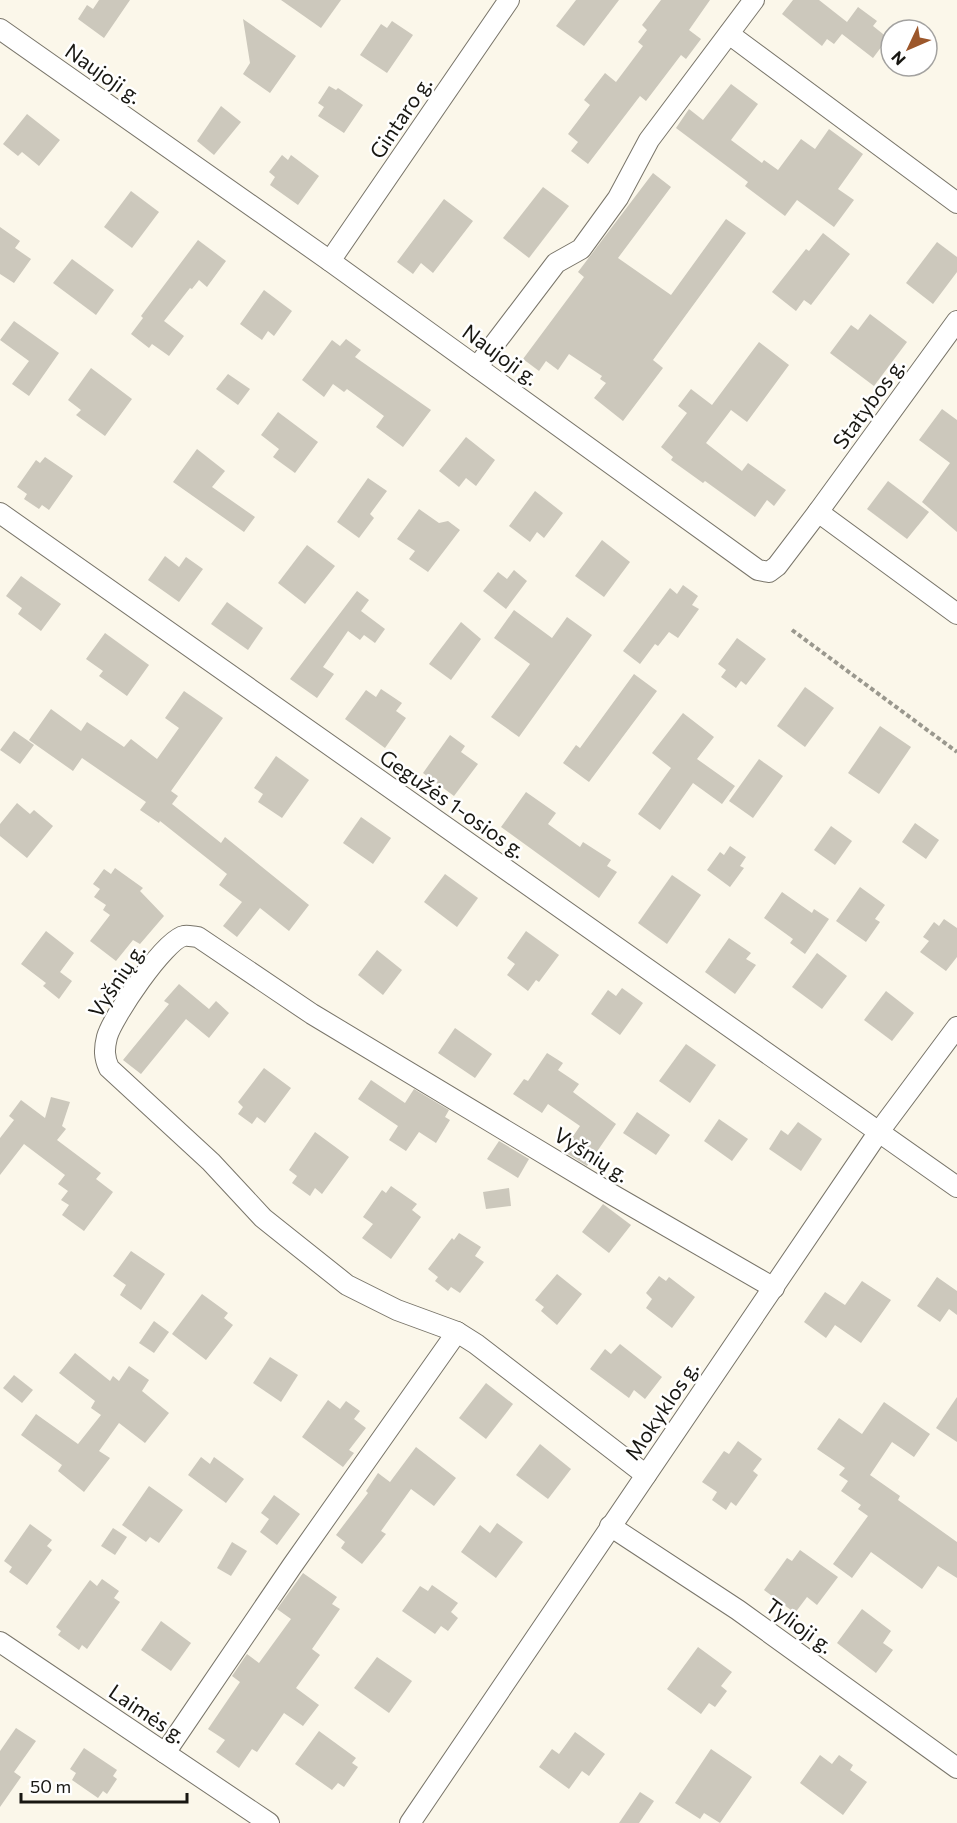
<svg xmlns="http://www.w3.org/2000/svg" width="957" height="1823" viewBox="0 0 957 1823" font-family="Commissioner,sans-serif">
<rect width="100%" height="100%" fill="#fbf7ea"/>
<g fill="#ccc8bc">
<polygon points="99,0 130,0 104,38 78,19 87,5 93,9"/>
<polygon points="281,0 341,0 321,28"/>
<polygon points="576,0 619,0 584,46 556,26"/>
<polygon points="661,0 710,0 689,30 701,39 686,59 681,55 646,101 640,96 588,164 571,151 578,142 568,134 590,105 584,100 605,73 616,82 643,46 638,42 647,30 642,25"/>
<polygon points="793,0 819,0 847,22 858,7 877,21 873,26 888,38 873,58 842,34 834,44 827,39 822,46 782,14"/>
<polygon points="243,19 296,56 270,93 243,74 250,63"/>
<polygon points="392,21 413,35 387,73 360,55 381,24 387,28"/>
<polygon points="731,84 758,104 731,140 762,163 764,160 778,170 801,139 815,149 829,129 863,154 838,189 854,200 834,227 797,200 785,216 745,186 748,182 676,128 689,109 703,120"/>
<polygon points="329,86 336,90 338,88 363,105 344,133 318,116 324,107 318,103"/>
<polygon points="221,106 241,122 214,155 197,141"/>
<polygon points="27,114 60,140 39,166 22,152 18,156 3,144"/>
<polygon points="282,155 288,160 291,155 319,176 298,205 270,185 275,177 269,172"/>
<polygon points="653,173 671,187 618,258 671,295 726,219 746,233 653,360 663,368 623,421 594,398 606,383 600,379 602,376 569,354 558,370 546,361 539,371 523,359 584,277 578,272"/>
<polygon points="543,187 569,206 529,258 503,238"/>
<polygon points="131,191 159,212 132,248 104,227"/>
<polygon points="444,199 473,221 433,273 421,263 413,274 397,262"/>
<polygon points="0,227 20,241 15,248 31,259 14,283 0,274"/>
<polygon points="823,233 850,254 811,305 804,300 796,311 772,292 806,249 809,251"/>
<polygon points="198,240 226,261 207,287 199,280 192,289 190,288 164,321 184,336 169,356 152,344 149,348 131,334 143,318 141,316"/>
<polygon points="937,242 957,257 957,272 933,304 906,283"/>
<polygon points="72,259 114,290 96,315 53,283"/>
<polygon points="264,290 292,311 274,336 268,331 262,340 240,324"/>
<polygon points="870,314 907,342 874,386 830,353 851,325 858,330"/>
<polygon points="14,321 59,353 29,396 12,384 29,361 0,340"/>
<polygon points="346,339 361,350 355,357 431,410 403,447 376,427 384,416 347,389 344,392 333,384 324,397 302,380 332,340 340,346"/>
<polygon points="759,342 789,365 747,422 731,410 706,443 742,471 748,463 786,490 774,506 767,500 755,517 705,481 703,483 671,460 673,457 661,447 687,413 678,406 691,389 712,405"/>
<polygon points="91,368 132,399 105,436 76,415 81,410 68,400"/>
<polygon points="228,374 250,389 238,405 216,389"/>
<polygon points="942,409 957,420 957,532 922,502 950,463 919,440"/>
<polygon points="278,412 318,442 295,473 273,457 279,449 261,435"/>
<polygon points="466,437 495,460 476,486 466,478 459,487 439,471"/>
<polygon points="197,449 225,471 212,487 255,517 244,532 173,482"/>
<polygon points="45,457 73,476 49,510 42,505 39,509 24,499 27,494 17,487 36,460 40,463"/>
<polygon points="368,478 387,491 370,514 374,518 359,538 337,522"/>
<polygon points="888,481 929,512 907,539 867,509"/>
<polygon points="535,491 563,513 544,538 537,532 530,542 509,526"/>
<polygon points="419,509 439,523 448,521 460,530 428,572 409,559 415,551 397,539"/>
<polygon points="602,540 630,562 604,597 575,576"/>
<polygon points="307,545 335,566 305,604 278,583"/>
<polygon points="165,556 179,567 186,557 203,569 179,602 148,580"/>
<polygon points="514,570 527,581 506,609 483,591 498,572 507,579"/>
<polygon points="21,576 61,604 41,631 18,614 22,608 6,596"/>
<polygon points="683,585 698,596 692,605 699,609 678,638 669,632 658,646 655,644 640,664 623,651 670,588 677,594"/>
<polygon points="357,591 369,600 361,611 385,629 375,643 364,635 360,640 348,631 323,667 334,674 317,698 290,679"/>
<polygon points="227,602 263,628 248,650 211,624"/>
<polygon points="514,610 552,638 567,617 592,635 519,737 491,717 530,664 494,638"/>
<polygon points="461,622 481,639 451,680 429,664"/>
<polygon points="105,633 149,665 127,696 99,676 103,671 86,659"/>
<polygon points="737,638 766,659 746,685 741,681 736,688 721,677 726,670 718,664"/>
<polygon points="634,674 657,691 589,782 563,763 576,745 580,748"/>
<polygon points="805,687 834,708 805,747 777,726"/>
<polygon points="381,689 402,703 396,711 406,718 385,748 345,719 366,690 376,697"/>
<polygon points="184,691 223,718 171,791 178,796 172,804 221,843 225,837 309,905 289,931 260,908 237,937 223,926 242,902 219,885 227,874 160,821 159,823 140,810 146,802 82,758 73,771 29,740 51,709 81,731 87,722 124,747 131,739 157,759 179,728 165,718"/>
<polygon points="683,713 714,737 697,759 735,786 722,804 693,783 660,830 638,814 671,768 652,753"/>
<polygon points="880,726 911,747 879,794 848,773"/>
<polygon points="14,731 34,745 20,764 0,750"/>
<polygon points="450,735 465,746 461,752 478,764 454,796 423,773"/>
<polygon points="276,756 309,780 282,818 258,802 263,794 254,788"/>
<polygon points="759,759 783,776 753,818 729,801"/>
<polygon points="526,792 556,813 548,824 580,847 583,842 611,860 607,866 617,872 599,898 501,827"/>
<polygon points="17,803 30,814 34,810 53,826 27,858 0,836 0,824"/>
<polygon points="361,817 391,838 373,864 343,843"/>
<polygon points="915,823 939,840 926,859 902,842"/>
<polygon points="831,826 852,841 835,865 814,850"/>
<polygon points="730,846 746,857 740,866 744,868 730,887 707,870 720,852 724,855"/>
<polygon points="115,868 143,888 140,891 164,916 140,944 133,940 116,961 90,941 110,915 103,910 106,905 94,897 100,889 93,884 104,869 111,874"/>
<polygon points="445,874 478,898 457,927 424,902"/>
<polygon points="672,875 701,895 667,944 638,923"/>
<polygon points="860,887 885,905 875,919 880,922 866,942 836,921"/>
<polygon points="782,892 812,913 814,909 829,919 805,954 790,943 793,939 764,918"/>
<polygon points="944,919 957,928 957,957 946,971 920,952 929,941 923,937 934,922 939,926"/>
<polygon points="46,931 74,953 60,972 72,981 59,999 43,986 46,983 21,964"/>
<polygon points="526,931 559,955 539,982 536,980 528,991 507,975 515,964 507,958"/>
<polygon points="729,938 751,953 746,959 756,965 735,994 705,972"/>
<polygon points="377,950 402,970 383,995 358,975"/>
<polygon points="817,953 847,976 822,1009 792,987"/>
<polygon points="179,984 209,1009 216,1001 229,1013 209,1038 186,1019 141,1074 123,1060 169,1004 164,1001"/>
<polygon points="622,988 643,1003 620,1035 591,1014 608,990 616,996"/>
<polygon points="886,991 914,1013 892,1041 864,1020"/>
<polygon points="455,1028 492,1054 475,1078 438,1053"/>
<polygon points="686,1044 716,1065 690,1103 659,1081"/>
<polygon points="547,1053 563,1063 558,1070 579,1084 573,1092 616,1124 587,1166 563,1151 580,1126 548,1104 542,1113 513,1094 524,1079 528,1081"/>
<polygon points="264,1068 291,1088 265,1123 257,1117 252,1124 238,1114 243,1107 238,1102"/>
<polygon points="371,1080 405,1103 414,1089 449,1110 445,1117 450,1120 436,1143 419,1132 406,1151 389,1140 398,1126 358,1099"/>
<polygon points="51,1097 70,1102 62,1126 66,1129 57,1140 101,1173 96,1179 113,1192 84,1231 62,1215 69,1205 61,1200 68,1191 58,1184 65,1175 24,1144 0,1175 0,1138 14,1120 9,1116 21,1100 45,1118"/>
<polygon points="637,1112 670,1135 656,1155 623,1133"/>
<polygon points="719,1119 748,1139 732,1161 704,1141"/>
<polygon points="798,1122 822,1139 801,1171 769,1149 781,1130 788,1135"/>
<polygon points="315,1132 349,1157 322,1194 315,1188 310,1196 292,1183 297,1176 289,1170"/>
<polygon points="499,1141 529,1159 518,1178 487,1159"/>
<polygon points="391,1186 417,1204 412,1210 421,1217 391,1259 362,1238 373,1224 363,1217 382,1190 386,1193"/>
<polygon points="509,1188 511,1206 486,1209 483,1192"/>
<polygon points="603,1204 631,1225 609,1253 582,1232"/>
<polygon points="459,1233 481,1247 475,1256 484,1262 460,1293 451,1287 448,1291 435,1281 438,1277 428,1269 452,1238 454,1240"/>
<polygon points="131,1251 165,1274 141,1310 120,1295 126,1285 113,1276"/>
<polygon points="557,1274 582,1294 557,1325 541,1311 544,1307 535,1300"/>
<polygon points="659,1276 666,1281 669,1277 695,1297 672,1328 646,1308 652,1299 646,1293"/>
<polygon points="937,1277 957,1291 957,1315 949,1309 940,1322 917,1306"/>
<polygon points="862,1281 891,1300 861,1343 835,1325 826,1338 804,1322 825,1292 845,1305"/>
<polygon points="202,1294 228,1313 224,1318 233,1325 206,1360 172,1334"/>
<polygon points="154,1321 169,1332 154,1353 139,1343"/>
<polygon points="620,1344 662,1377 645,1399 634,1390 629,1398 590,1369 605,1349 611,1354"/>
<polygon points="75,1353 110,1381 113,1376 119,1381 129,1366 149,1380 142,1391 169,1413 145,1443 119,1423 99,1451 110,1458 84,1492 58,1471 62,1465 21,1435 36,1414 78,1444 101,1415 91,1408 95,1401 59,1373"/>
<polygon points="270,1357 298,1375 281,1402 253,1383"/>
<polygon points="14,1375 33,1390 22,1403 3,1388"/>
<polygon points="486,1383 513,1404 486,1439 459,1418"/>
<polygon points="957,1397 957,1442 936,1428"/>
<polygon points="328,1400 340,1409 346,1401 360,1411 354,1419 366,1428 349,1450 354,1453 343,1467 302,1437"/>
<polygon points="884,1402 930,1434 914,1457 892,1442 870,1475 900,1496 898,1500 957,1542 957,1578 938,1566 922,1589 871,1552 852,1578 833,1564 868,1516 858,1509 861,1505 841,1491 848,1481 839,1475 845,1468 817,1449 839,1418 862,1434"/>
<polygon points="738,1441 762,1459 753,1471 758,1475 736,1506 731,1502 726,1510 712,1500 717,1492 702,1482 724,1451 729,1454"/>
<polygon points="540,1444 571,1469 548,1499 516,1475"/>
<polygon points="416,1447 456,1478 434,1506 411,1489 381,1531 386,1534 362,1564 341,1548 345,1542 336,1535 368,1493 366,1491 378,1473 390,1482"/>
<polygon points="201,1457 210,1464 214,1457 244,1479 226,1503 188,1475"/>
<polygon points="149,1486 183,1510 159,1543 150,1537 146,1542 122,1525"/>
<polygon points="274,1495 300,1514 277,1545 260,1532 269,1519 261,1513"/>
<polygon points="497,1523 523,1542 496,1578 461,1552 480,1525 490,1533"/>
<polygon points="30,1524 52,1540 47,1546 52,1550 27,1585 9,1572 12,1567 4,1561"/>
<polygon points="113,1528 127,1537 115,1555 101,1546"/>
<polygon points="232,1542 247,1551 231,1576 217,1568"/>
<polygon points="800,1550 838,1577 817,1605 807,1597 795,1613 764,1590 787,1558 792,1561"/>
<polygon points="303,1573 337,1597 332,1604 340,1609 312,1649 320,1655 296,1688 319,1705 303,1726 284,1713 257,1752 252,1749 239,1768 216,1752 225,1740 208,1729 240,1682 232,1676 247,1654 259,1663 291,1619 277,1609"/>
<polygon points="102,1579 119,1591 114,1598 120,1602 87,1649 82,1645 79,1650 58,1635 61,1631 56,1627 90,1580 97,1586"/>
<polygon points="432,1585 458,1603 451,1612 458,1618 448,1631 441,1626 435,1634 402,1611 420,1586 428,1591"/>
<polygon points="862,1609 891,1631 883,1643 893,1650 876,1673 837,1643"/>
<polygon points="161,1621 191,1643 171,1671 141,1650"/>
<polygon points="698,1647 732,1672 721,1686 727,1691 715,1707 709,1703 701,1714 667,1689"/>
<polygon points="377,1657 412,1681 389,1713 354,1688"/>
<polygon points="16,1728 36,1741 14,1772 21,1777 0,1807 0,1751"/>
<polygon points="319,1731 356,1758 352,1763 358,1767 344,1787 338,1783 332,1790 295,1764"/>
<polygon points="575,1732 605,1754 589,1776 582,1771 569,1789 539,1767 552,1749 559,1754"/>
<polygon points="84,1748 117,1770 113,1776 117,1779 107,1794 103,1791 98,1798 72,1780 76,1773 70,1769"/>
<polygon points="711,1749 752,1777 720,1823 704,1813 700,1819 675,1803"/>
<polygon points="820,1755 832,1764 839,1755 853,1765 850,1770 867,1782 843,1815 800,1783"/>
<polygon points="640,1792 654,1801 639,1823 619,1823"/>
</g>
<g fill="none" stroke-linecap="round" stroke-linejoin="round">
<g stroke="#79756a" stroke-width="22">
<g id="street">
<polyline points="0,29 330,261 758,570 769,572 777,566 818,512 957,614"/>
<polyline points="729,34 957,203"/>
<polyline points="330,261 509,0"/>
<polyline points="477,367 556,263 581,249 618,198 649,140 754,0"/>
<polyline points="818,512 957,321"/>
<polyline points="0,513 957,1187"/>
<path d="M646 1475 476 1344 457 1332 397 1310 347 1285 263 1218 211 1162 109 1068C104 1057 104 1049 107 1037 112 1018 165 939 184 936 188 935 194 937 198 937L312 1014 606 1191 774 1288"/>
<polyline points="610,1526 738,1610 957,1768"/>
<polyline points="0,1642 269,1823"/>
<polyline points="165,1753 292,1566 457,1332"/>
<polyline points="410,1823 878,1133 957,1027"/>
</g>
</g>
<polyline stroke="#9a988e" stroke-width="4" stroke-dasharray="4.5 3" stroke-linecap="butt" points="792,630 957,752"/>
<use href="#street" stroke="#fff" stroke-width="20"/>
</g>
<g text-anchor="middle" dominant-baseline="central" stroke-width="5" stroke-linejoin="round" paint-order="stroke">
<g font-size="21" fill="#181712" stroke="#fff">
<text transform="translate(104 73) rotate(35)">Naujoji g.</text>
<text transform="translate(400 117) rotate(-56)">Gintaro g.</text>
<text transform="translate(501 354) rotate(36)">Naujoji g.</text>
<text transform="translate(868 403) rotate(-54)">Statybos g.</text>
<text transform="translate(453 803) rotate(35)">Gegužės 1-osios g.</text>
<text transform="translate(116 980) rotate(-56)">Vyšnių g.</text>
<text transform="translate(592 1154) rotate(32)">Vyšnių g.</text>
<text transform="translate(661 1410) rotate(-56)">Mokyklos g.</text>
<text transform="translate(800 1625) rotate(36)">Tylioji g.</text>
<text transform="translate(148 1713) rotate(34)">Laimės g.</text>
</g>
</g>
<g transform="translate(909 48) rotate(226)"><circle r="28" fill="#ffffff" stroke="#a3a2a0" stroke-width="1.5"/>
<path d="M0-4.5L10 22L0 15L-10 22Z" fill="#9c572b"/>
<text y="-9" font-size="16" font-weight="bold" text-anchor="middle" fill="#181712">N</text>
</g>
<path d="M21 1793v9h166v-9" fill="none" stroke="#181712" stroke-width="3"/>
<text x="30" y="1793" font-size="18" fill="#181712" stroke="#ffffff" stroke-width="4.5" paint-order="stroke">50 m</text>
</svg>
